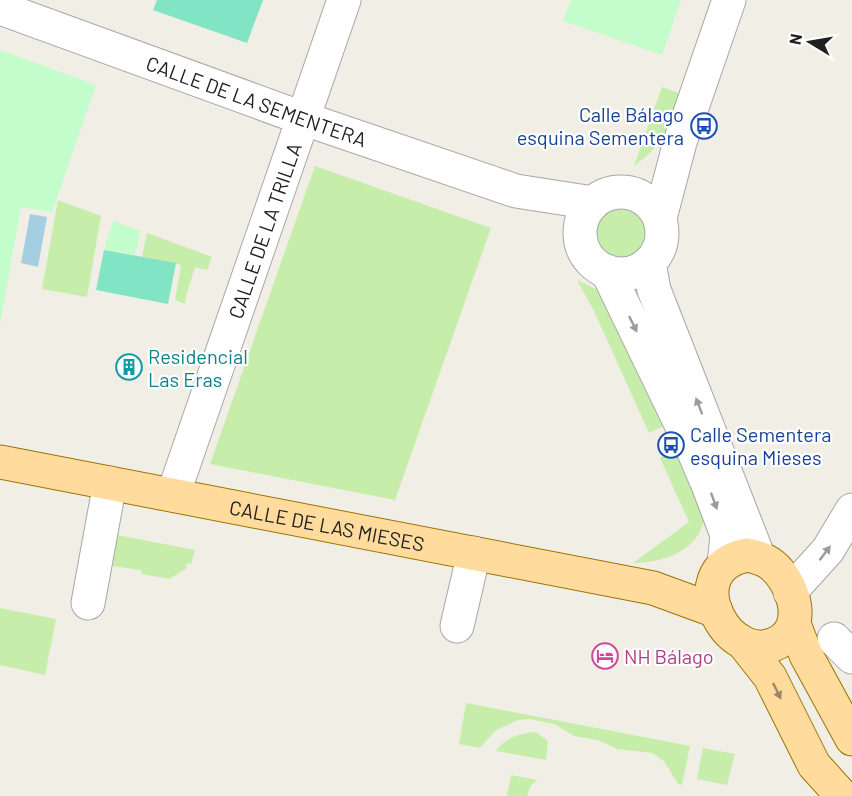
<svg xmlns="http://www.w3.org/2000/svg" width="852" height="796" viewBox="0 0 852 796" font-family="Barlow,sans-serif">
<rect width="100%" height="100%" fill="#f1eee6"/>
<g fill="#c6eeaa">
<path d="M662 87 681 94C668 129 665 143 634 166Z"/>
<polygon points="315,166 491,228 395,500 210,464"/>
<polygon points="58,200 101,216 87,297 42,289"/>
<circle cx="622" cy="232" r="27"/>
<polygon points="147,233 212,257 207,270 195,267 186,296 185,304 175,300 181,265 142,257"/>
<polygon points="577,280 600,291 668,424 649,433 594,311"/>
<path d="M679 449C686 468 700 497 704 515 705 520 703 524 701 529 691 554 657 563 633 563L689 522 660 458Z"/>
<polygon points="117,535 195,550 191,564 187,563 186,569 169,579 142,574 141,570 113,566"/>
<polygon points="0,608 56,619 45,675 0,665"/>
<polygon points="466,703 690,746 682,785 678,784 664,761 652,753 617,749 598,740 574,736 554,724 529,719 518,720 496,730 480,748 459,744"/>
<path d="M536 732 548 741 546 760 496 751C504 738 521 733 536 732Z"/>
<polygon points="703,748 735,754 727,785 697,779"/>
<polygon points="511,775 537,780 530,787 527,796 507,796"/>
</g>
<g fill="#c2fdcb">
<polygon points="571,0 681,0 662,55 563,21"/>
<polygon points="0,50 96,85 52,212 21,207 0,324"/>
<polygon points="113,221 141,231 135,255 104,250"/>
</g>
<g fill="#80e4c5">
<polygon points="157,0 263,0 247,43 153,10"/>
<polygon points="104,250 176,263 168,304 96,290"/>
</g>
<polygon fill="#a4cfe1" points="30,214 47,217 38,267 21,263"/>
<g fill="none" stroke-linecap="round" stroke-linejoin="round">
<g stroke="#a7a7a7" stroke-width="35">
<g id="minor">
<path id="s1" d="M0 8 302 118 516 191 593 203"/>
<circle cx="621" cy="233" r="41"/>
<polyline points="660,218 680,142 729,0"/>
<polyline points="649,263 654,290 759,558"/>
<polyline points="607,271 691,445 708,485 727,535 724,565"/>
<path id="s2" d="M173 495 344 0"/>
<polyline points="790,592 828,550 852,510"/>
<polyline points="88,603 110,483"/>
<polyline points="457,626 474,553"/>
<polyline points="834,639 852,657"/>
</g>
</g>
<g stroke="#9c7500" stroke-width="35">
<g id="major">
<path id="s3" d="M0 462 653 588 716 611"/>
<path d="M747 555C756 557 765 559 772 565 792 581 807 622 782 640 732 675 673 570 747 555Z"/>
<polyline points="794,624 806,655 852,739"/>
<polyline points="744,644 770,677 814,765 842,796"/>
</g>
</g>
<use href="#minor" stroke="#fff" stroke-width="33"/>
<use href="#major" stroke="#ffdc9d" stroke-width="33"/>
</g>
<defs><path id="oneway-solid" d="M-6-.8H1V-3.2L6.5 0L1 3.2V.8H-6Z" transform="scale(1.5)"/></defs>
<g fill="#9b9b9b">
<use href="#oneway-solid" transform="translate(633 324) rotate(64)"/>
<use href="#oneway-solid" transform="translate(699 406) rotate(-111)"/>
<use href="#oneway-solid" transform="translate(714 501) rotate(70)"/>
<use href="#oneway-solid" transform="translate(825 553) rotate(-53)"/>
</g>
<use fill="#9b8765" href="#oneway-solid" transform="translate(777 691) rotate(64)"/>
<defs>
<g id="bus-ring" transform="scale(1.35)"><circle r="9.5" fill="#fff" stroke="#1a4fb4" stroke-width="1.5"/><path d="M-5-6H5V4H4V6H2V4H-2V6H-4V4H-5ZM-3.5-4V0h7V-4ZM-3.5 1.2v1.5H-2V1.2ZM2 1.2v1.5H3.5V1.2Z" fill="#1a4fb4"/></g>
<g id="building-ring" transform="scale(1.35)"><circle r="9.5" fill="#fff" stroke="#0f9aa8" stroke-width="1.5"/><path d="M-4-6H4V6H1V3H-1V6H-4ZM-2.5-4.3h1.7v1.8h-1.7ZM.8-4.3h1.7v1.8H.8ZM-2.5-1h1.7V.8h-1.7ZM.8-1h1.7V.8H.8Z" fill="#0f9aa8"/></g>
<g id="hotel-ring" transform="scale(1.35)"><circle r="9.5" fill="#fff" stroke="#d1479c" stroke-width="1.5"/><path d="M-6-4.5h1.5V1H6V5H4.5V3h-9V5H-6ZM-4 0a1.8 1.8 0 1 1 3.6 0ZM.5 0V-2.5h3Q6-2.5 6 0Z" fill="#d1479c"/></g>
</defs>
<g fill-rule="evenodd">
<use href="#bus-ring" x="704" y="126"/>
<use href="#building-ring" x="129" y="367"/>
<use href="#bus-ring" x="671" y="445"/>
<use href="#hotel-ring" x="605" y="656"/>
</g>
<g text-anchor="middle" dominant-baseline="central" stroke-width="4.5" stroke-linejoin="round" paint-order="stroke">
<g font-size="20" fill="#202020" stroke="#fff">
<text stroke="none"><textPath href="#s1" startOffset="273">CALLE DE LA SEMENTERA</textPath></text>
<text stroke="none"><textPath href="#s2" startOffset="280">CALLE DE LA TRILLA</textPath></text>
<text stroke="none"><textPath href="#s3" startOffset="333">CALLE DE LAS MIESES</textPath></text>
</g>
<g font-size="20" fill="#164399" stroke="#fff" text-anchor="end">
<text x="684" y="114">Calle Bálago<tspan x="684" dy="23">esquina Sementera</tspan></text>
<text x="690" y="434" text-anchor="start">Calle Sementera<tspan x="690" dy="23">esquina Mieses</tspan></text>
</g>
<g font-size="20" fill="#0d838f" stroke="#fff" text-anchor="start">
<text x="148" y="356">Residencial<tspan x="148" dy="23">Las Eras</tspan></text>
</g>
<g font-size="20" fill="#b23c85" stroke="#fff" text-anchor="start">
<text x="624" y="656">NH Bálago</text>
</g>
</g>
<g transform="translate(810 42) rotate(281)" stroke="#ffffff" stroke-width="4.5" paint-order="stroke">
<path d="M0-4.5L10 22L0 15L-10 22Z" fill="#202020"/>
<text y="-9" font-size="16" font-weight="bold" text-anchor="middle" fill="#202020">N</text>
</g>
</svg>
